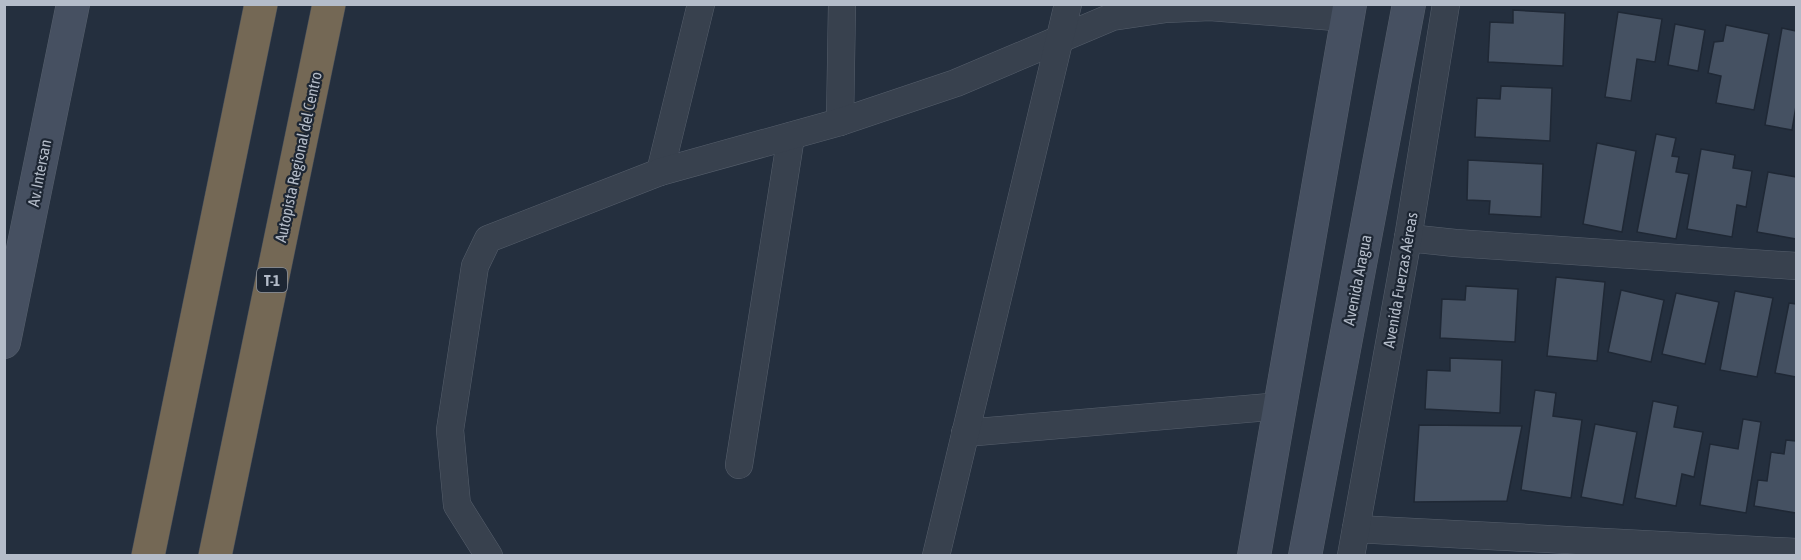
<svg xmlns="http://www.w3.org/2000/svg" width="1801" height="560" viewBox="0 0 1801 560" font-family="'Asap Condensed',sans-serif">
<rect width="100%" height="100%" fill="#242f3e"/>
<g fill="#455162" stroke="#1f2835" stroke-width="1.5">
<polygon points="1513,10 1565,13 1563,66 1488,62 1490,22 1513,23"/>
<polygon points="1618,12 1662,19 1655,62 1637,59 1631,101 1605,97"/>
<polygon points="1675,24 1705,30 1698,71 1668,65"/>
<polygon points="1726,25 1769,34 1754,110 1716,103 1721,76 1708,73 1714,42 1723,41"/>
<polygon points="1782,28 1796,31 1796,106 1792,130 1765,125"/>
<polygon points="1501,86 1552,88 1550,141 1475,137 1477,98 1500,99"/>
<polygon points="1656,134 1676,138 1672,156 1679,157 1676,172 1689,174 1676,239 1637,232"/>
<polygon points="1597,143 1636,151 1622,232 1583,224"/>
<polygon points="1701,149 1735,155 1733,168 1752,171 1746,207 1737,205 1732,237 1687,229"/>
<polygon points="1468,160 1543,164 1541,217 1489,214 1490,201 1467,200"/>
<polygon points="1768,172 1796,177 1796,239 1757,232"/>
<polygon points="1556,277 1605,282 1597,361 1547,356"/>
<polygon points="1466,286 1518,289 1515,342 1440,338 1442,299 1465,300"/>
<polygon points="1621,290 1664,300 1651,362 1608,352"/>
<polygon points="1735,291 1773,298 1757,377 1720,370"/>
<polygon points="1676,293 1719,302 1705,364 1662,354"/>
<polygon points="1789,303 1796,304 1796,377 1775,373"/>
<polygon points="1450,358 1502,360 1500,413 1425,409 1427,370 1450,371"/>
<polygon points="1535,390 1556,393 1553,416 1582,420 1571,498 1521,490"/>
<polygon points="1653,401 1678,406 1674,427 1703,432 1694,477 1682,474 1676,506 1635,498"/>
<polygon points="1743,419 1761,422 1746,513 1700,505 1710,444 1738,449"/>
<polygon points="1595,424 1637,432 1623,505 1581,497"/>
<polygon points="1419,425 1522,426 1507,501 1414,502"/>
<polygon points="1786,440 1796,441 1796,513 1754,506 1758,480 1767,481 1771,452 1784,454"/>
</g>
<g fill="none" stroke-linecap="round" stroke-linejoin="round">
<g stroke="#565f6c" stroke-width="28">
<g id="street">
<polyline points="840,122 842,4"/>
<polyline points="660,172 701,4"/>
<polyline points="1408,238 1455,243 1796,266"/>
<polyline points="965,433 1280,406"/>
<polyline points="739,465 791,136"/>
<polyline points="1356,529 1796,552"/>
<polyline points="489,556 457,505 450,430 475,266 488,239 660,172 840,122 956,83 1112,17 1166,9 1210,7 1347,18"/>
<polyline points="936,556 1068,4"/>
<polyline points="1351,556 1408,238 1446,4"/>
</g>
</g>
<g stroke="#565f6c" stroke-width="34">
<g id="secondary">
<polyline points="4,342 73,4"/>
<polyline points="1254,556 1350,4"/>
<polyline points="1305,556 1409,4"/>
</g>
</g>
<g stroke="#434c59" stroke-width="34">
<g id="highway">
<polyline points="148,556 261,4"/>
<polyline points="215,556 329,4"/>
</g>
</g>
<use href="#street" stroke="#38414e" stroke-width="27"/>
<use href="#secondary" stroke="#465061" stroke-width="33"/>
<use href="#highway" stroke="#746855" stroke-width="33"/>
</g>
<g text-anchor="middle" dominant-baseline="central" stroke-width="4.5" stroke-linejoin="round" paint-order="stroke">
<rect fill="#1d2633" stroke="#878f9c" stroke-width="1.5" x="257" y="268" width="30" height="24" rx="4.5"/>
<g font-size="15" font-weight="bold" fill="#b4bcc9">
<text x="272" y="280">T-1</text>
</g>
<g font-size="16" fill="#b4bcc9" stroke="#1d2633">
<text transform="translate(298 157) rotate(-78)">Autopista Regional del Centro</text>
<text transform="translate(39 173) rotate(-79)">Av. Intersan</text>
<text transform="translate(1357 280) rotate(-79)">Avenida Aragua</text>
<text transform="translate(1400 280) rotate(-80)">Avenida Fuerzas Aéreas</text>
</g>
</g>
<rect width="1801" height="560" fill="none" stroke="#b4bcc9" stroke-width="12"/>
</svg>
